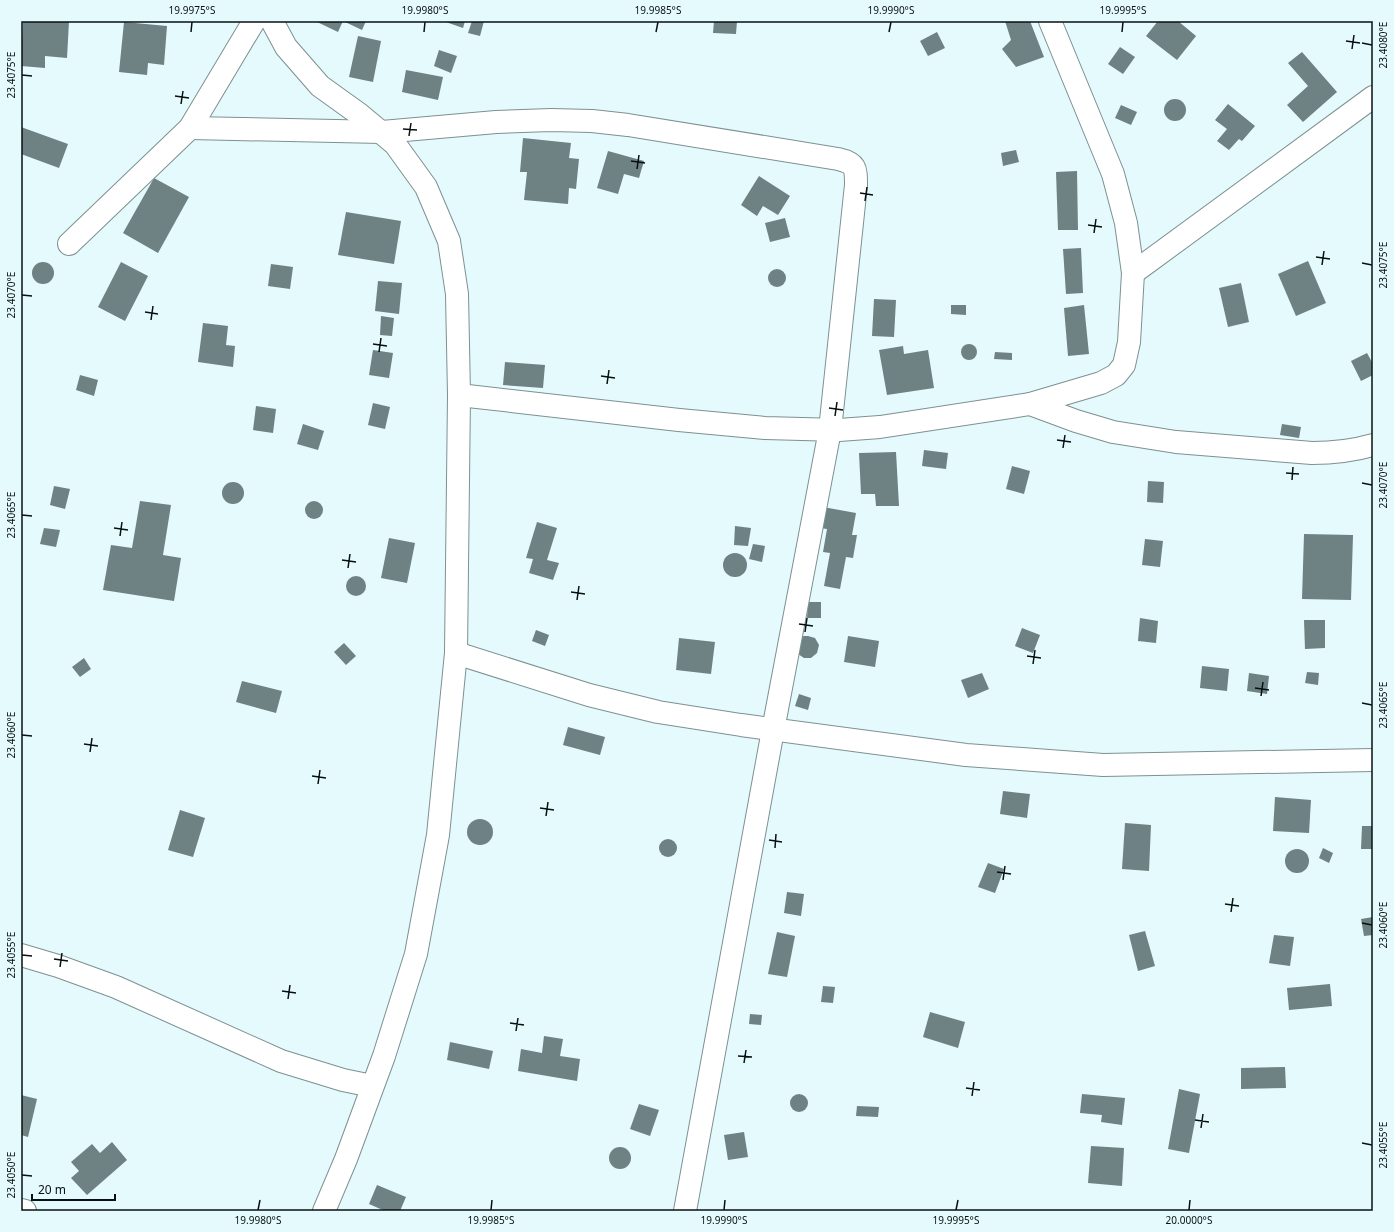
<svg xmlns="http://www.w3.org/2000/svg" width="1394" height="1232" viewBox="0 0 1394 1232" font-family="'Noto Sans',sans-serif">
<rect width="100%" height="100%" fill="#e5fafc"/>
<g fill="#6e8183">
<polygon points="23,21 69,21 67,58 45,56 45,68 21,66"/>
<polygon points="315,21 366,21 362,30 343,21 338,32"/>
<polygon points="443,21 465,21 463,28"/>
<polygon points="472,21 484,21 480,36 468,33"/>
<polygon points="714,21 737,21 736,34 713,33"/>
<polygon points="1005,21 1030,21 1044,57 1016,67 1002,49 1011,40"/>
<polygon points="1158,21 1178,21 1196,36 1177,60 1146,36"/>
<polygon points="124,22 167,26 164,65 148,63 147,75 119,72"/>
<polygon points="937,32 945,48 928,56 920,41"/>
<polygon points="358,36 381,41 373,82 349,77"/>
<polygon points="1120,47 1135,57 1123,74 1108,64"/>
<polygon points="439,50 457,56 451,73 434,66"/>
<polygon points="1302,52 1337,92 1303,122 1287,105 1308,86 1288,63"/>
<polygon points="406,70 443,77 438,100 402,92"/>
<circle cx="1175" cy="110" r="11"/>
<polygon points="1228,104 1255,126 1242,141 1239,139 1229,150 1217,141 1227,129 1215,120"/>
<polygon points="1121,105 1137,112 1131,125 1115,118"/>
<polygon points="21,127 68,144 59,168 21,154"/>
<polygon points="523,138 571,143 569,158 579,159 576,189 569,188 568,204 524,200 527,172 520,172"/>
<polygon points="1016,150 1019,162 1003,166 1001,153"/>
<polygon points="608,151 644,161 639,178 624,174 618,194 597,188"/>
<polygon points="1077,171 1078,230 1058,230 1056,172"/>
<polygon points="759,176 790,196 778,215 763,206 757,216 741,205"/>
<polygon points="154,178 189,197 158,253 123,233"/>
<polygon points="346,212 401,221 394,264 338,255"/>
<polygon points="785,218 790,237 770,242 765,223"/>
<polygon points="1081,248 1083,293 1066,294 1063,249"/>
<polygon points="1308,261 1326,303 1296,316 1278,274"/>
<circle cx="43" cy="273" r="11"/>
<polygon points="121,262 148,276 125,321 98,307"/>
<polygon points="271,264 293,267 290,289 268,286"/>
<circle cx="777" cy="278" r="9"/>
<polygon points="378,281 402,283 399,314 375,311"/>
<polygon points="1241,283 1249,322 1228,327 1219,288"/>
<polygon points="874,299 896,300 894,337 872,336"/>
<polygon points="951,305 966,305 966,315 951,314"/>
<polygon points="1084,305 1089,354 1068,356 1064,308"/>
<polygon points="381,316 394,318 392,336 380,335"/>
<polygon points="203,323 228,326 226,345 235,346 233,367 198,362"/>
<circle cx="969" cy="352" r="8"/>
<polygon points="903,346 904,354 928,350 934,388 887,395 879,350"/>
<polygon points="373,350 393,353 389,378 369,375"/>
<polygon points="995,352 1012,353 1012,360 994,359"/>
<polygon points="1367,353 1373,364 1373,375 1361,381 1351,361"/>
<polygon points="505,362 545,365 543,388 503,385"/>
<polygon points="80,375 98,380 94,396 76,390"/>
<polygon points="373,403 390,407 385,429 368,425"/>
<polygon points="256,406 276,409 273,433 253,430"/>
<polygon points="303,424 324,431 318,450 297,444"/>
<polygon points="1282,424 1301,427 1299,438 1280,435"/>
<polygon points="924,450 948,453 946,469 922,466"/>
<polygon points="896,452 899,506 876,506 875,494 861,494 859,453"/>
<polygon points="1012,466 1030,471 1024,494 1006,489"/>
<polygon points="1148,481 1164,482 1163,503 1147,502"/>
<circle cx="233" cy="493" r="11"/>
<polygon points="54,486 70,489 65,509 50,505"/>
<polygon points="140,501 171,505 163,555 181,558 174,601 103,590 111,545 132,548"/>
<circle cx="314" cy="510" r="9"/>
<polygon points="823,507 856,513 852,535 857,535 853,558 846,557 840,589 824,586 830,553 823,552 827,529 820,528"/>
<polygon points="537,522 557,528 547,560 559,563 553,580 529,573 533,559 526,558"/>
<polygon points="735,526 751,528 748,546 734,545"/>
<polygon points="44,528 60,530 56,547 40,544"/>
<polygon points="1304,534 1353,535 1351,600 1302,599"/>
<polygon points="389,538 415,543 407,583 381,578"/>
<polygon points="1145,539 1163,541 1160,567 1142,565"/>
<polygon points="753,544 765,546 762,562 749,559"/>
<circle cx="735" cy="565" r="12"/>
<circle cx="356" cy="586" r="10"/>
<polygon points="808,602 821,602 821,618 807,618"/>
<polygon points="1140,618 1158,621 1156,643 1138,641"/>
<polygon points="1304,620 1325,620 1325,648 1305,649"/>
<polygon points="1022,628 1040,635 1033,653 1015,646"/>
<polygon points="536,630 549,635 545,646 532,641"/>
<polygon points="804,636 808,636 815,638 819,645 817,653 811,658 804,658 798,654 801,637"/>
<polygon points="848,636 879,641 875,667 844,662"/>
<polygon points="679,638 715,642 711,674 676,670"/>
<polygon points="344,643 356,656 346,665 334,652"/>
<polygon points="84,658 91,669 80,677 72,667"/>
<polygon points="1202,666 1229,669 1227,691 1200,688"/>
<polygon points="1307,672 1319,673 1318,685 1305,683"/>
<polygon points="982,673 989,689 968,698 961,680"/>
<polygon points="1249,673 1269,676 1267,694 1247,691"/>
<polygon points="242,681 282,691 276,713 236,702"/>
<polygon points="799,694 811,698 808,710 795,706"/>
<polygon points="568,727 605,737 600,755 563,745"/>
<polygon points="1003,791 1030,794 1027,818 1000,814"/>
<polygon points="1275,797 1311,800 1309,833 1273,831"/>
<polygon points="180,810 205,818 193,857 168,850"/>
<circle cx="480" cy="832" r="13"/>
<polygon points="1125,823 1151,825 1149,871 1122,869"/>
<polygon points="1362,826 1373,826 1373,849 1361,849"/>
<circle cx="668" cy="848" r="9"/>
<polygon points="1323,848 1333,853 1329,863 1319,858"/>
<circle cx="1297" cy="861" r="12"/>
<polygon points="988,863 1004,869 995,893 978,887"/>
<polygon points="787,892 804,894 801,916 784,913"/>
<polygon points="1373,917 1373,935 1364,936 1361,919"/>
<polygon points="1145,931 1155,966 1138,971 1129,935"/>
<polygon points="777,932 795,936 787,977 768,974"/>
<polygon points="1274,935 1294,937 1290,966 1269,963"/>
<polygon points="1330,984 1332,1006 1289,1010 1287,988"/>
<polygon points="823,986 835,987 833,1003 821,1002"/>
<polygon points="930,1012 965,1022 958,1048 923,1037"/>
<polygon points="750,1014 762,1015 761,1025 749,1024"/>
<polygon points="544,1036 563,1039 560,1056 580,1059 577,1081 518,1071 521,1049 542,1053"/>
<polygon points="450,1042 493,1051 489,1069 447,1060"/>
<polygon points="1285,1067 1286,1088 1241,1089 1241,1068"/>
<polygon points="1179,1089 1200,1094 1189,1153 1168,1149"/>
<circle cx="799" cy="1103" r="9"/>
<polygon points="1082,1094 1125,1098 1122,1125 1101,1122 1102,1115 1080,1113"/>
<polygon points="21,1095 37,1099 28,1137 21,1135"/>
<polygon points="639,1104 659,1110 650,1136 630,1129"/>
<polygon points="857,1106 879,1107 878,1117 856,1116"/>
<polygon points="744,1132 748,1157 728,1160 724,1135"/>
<polygon points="112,1142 127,1160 87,1195 71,1178 79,1171 71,1162 92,1144 100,1153"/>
<polygon points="1091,1146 1124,1148 1122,1186 1088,1183"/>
<circle cx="620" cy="1158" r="11"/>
<polygon points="377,1185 406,1197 400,1211 385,1211 369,1204"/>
</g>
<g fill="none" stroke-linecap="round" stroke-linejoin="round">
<g stroke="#7d9092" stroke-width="24">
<g id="minor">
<polyline points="272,21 286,47 320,86 359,114 395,144 426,187 449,241 457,294 459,395 456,653 438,835 416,954 384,1056 346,1159 324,1211"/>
<path d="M190 128 382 132 496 122 551 120 592 121 628 125 838 159C856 163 856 168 856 185L830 430 773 730 685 1211"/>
<polyline points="69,244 190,128 254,21"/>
<polyline points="1133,273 1373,97"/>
<polyline points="459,395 679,420 765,428 839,430 880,427 1030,404 1101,383 1116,375 1124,365 1129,342 1133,273 1126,223 1113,174 1050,21"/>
<path d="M1030 404 1076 421 1113 432 1176 442 1312 453C1333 453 1352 451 1373 445"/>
<polyline points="456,653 589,695 658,712 741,725 966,755 1103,765 1373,760"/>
<polyline points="21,955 58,966 116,987 281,1061 343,1080 372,1086"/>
<polyline points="21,1210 25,1211"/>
</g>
</g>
<use href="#minor" stroke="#fff" stroke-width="22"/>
</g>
<path fill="none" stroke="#081010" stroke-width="1.5" d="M191 32 192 22M424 32 425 22M656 32 658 22M889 32 891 22M1122 32 1123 22M1346 41 1360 43M1362 43 1372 45M1352 49 1354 35M22 75 32 76M175 96 189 98M181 104 183 91M403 129 417 130M409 136 411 123M631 161 645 163M637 169 639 155M860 193 873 195M865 201 867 187M1088 225 1102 227M1094 233 1096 219M1316 257 1330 259M1362 263 1372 265M1322 265 1324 251M22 295 32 296M145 312 158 314M151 320 153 306M373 344 387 346M379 352 381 338M601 376 615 378M607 384 609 370M829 408 843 410M835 416 837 402M1057 440 1071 442M1063 448 1065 435M1286 473 1299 474M1292 480 1293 467M1362 483 1372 485M22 515 32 516M114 528 128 530M120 536 122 522M342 560 356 562M348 568 350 554M571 592 585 594M577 600 579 586M799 624 813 626M805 632 807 618M1027 656 1041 658M1033 664 1035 650M1255 688 1269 690M1261 696 1263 682M1362 703 1372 705M22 735 32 736M84 744 98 746M90 752 92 738M312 776 326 778M318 784 320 770M540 808 554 810M546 816 548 802M769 840 782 842M775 848 776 834M997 872 1011 874M1003 880 1005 866M1225 904 1239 906M1231 912 1233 898M1362 923 1372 925M22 955 32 956M54 959 68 961M60 967 62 953M282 991 296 993M288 999 290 985M510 1023 524 1025M516 1031 518 1018M738 1056 752 1057M744 1063 746 1050M966 1088 980 1090M972 1096 974 1082M1195 1120 1209 1122M1201 1128 1203 1114M1362 1143 1372 1145M22 1175 32 1176M258 1210 260 1200M491 1210 492 1200M724 1210 725 1200M956 1210 958 1200M1189 1210 1190 1200"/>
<rect width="1394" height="1232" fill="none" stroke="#e5fafc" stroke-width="44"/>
<path d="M32 1194v6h83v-6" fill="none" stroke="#081010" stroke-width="2"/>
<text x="38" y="1194" font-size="12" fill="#081010" stroke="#e5fafc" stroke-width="3" paint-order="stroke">20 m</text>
<rect x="22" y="22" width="1350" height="1188" fill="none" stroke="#081010" stroke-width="1.5"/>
<g font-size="10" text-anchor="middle" fill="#081010">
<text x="192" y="14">19.9975°S</text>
<text x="425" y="14">19.9980°S</text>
<text x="658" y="14">19.9985°S</text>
<text x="891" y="14">19.9990°S</text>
<text x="1123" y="14">19.9995°S</text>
<text transform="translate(1383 45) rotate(-90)" y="4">23.4080°E</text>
<text transform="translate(11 75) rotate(-90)" y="4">23.4075°E</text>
<text transform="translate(1383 265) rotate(-90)" y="4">23.4075°E</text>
<text transform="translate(11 295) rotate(-90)" y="4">23.4070°E</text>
<text transform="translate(1383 485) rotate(-90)" y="4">23.4070°E</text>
<text transform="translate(11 515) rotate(-90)" y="4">23.4065°E</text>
<text transform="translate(1383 705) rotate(-90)" y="4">23.4065°E</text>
<text transform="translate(11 735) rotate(-90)" y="4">23.4060°E</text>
<text transform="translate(1383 925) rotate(-90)" y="4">23.4060°E</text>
<text transform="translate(11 955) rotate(-90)" y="4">23.4055°E</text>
<text transform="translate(1383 1145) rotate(-90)" y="4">23.4055°E</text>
<text transform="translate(11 1175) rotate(-90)" y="4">23.4050°E</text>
<text x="258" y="1224">19.9980°S</text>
<text x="491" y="1224">19.9985°S</text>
<text x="724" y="1224">19.9990°S</text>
<text x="956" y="1224">19.9995°S</text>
<text x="1189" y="1224">20.0000°S</text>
</g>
</svg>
